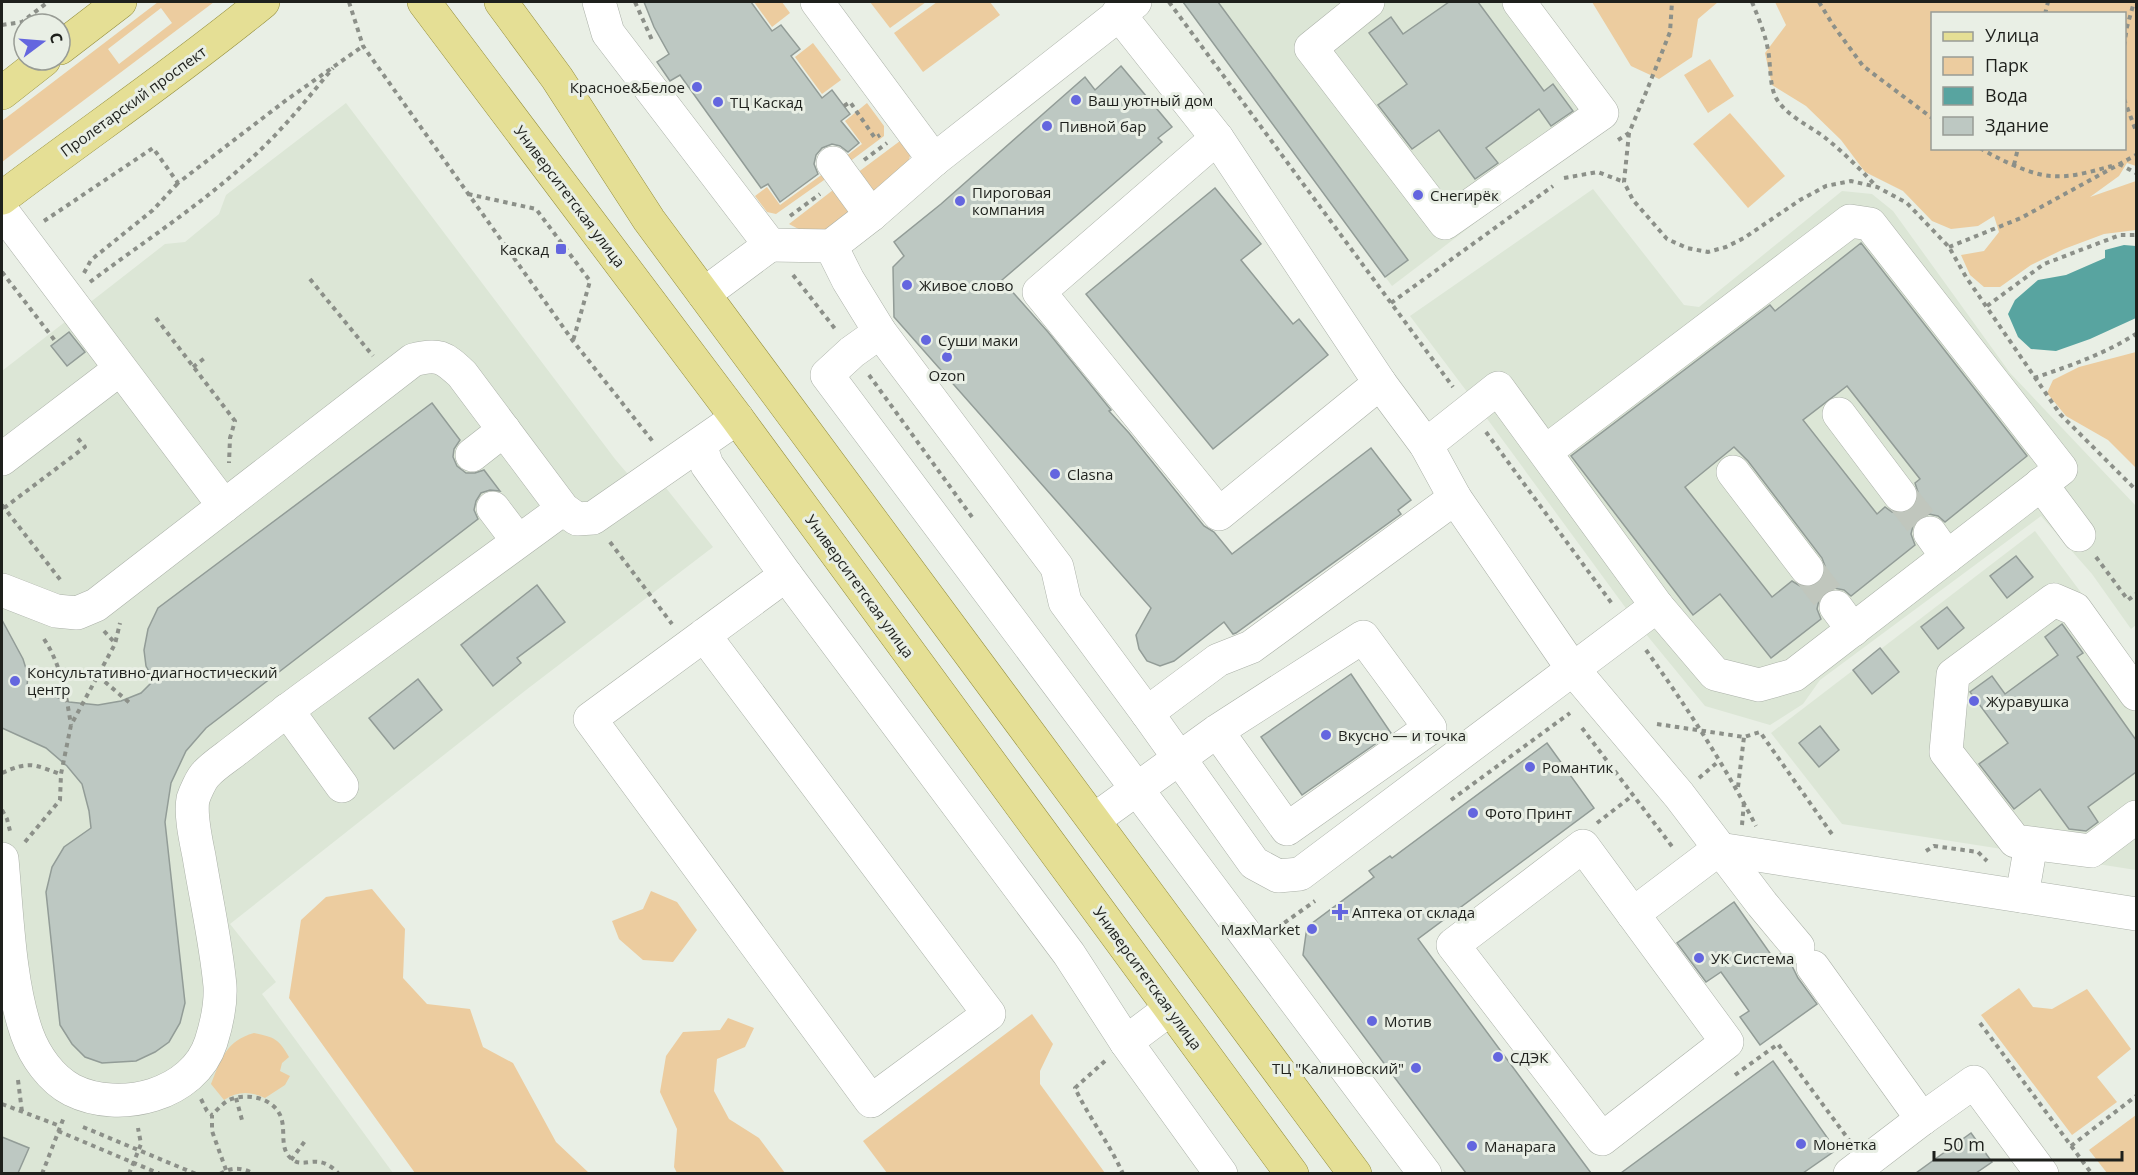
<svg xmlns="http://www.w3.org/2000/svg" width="2138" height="1175" viewBox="0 0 2138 1175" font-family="'Open Sans',sans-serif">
<rect width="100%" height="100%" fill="#e9efe5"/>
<g fill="#dce6d6">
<polygon points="1188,2 1538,2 1620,113 1392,286 1184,4"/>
<polygon points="346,103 615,459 649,499 666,488 713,547 526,690 230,924 276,982 262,994 393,1173 2,1174 2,371 165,244 185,242 219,214 226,195"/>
<polygon points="1593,189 1684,305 1699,307 1842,191 1872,194 1893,211 2010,373 2136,506 2136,625 2131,629 2092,574 2041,516 1820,680 1803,704 1770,725 1705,706 1636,622 1477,405 1410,316"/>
<polygon points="2035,531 2136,666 2136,870 1842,824 1771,733"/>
</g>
<g fill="#eccc9f" fill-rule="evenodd">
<path d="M158 2H214L2 162V121ZM161 8 172 23 119 64 108 49Z"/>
<polygon points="754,2 782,2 790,13 772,27"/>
<polygon points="870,2 926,2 890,28"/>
<polygon points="937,2 990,2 1000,15 923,72 894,33"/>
<polygon points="1592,2 1718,2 1698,19 1692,57 1659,79 1631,66"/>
<path d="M1775 2H2136V166L2127 163 2119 176 2090 197 2136 181V230L2104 234 2064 249 2031 265 2000 287H1984L1970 275 1961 255 1984 251 1999 232 1994 216 1978 226 1951 229 1932 221 1903 191 1865 172 1841 140 1806 106 1772 85 1765 53 1786 25ZM1932 14H2124V148H1932Z"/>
<polygon points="813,43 841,80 822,94 795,57"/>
<polygon points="1710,59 1734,96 1708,113 1684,75"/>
<polygon points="867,103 884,126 884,136 841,168 837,163 862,144 845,121"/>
<polygon points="1730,113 1785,176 1748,208 1693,144"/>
<polygon points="904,138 912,149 904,177 869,202 849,179"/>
<polygon points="831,168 834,173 776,214 767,212 755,196 767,187 780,205"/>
<polygon points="837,187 855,212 833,229 806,233 789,224"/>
<polygon points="2136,352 2136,468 2108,440 2066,416 2047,393 2053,380 2079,367"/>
<polygon points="372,889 405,929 403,978 427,1004 470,1009 483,1047 513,1063 556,1142 589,1173 415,1173 289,998 301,920 326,897"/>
<polygon points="651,891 677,902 697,930 673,962 643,960 619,939 612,921 643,909"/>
<polygon points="2019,988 2033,1007 2052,1009 2087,989 2131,1049 2097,1077 2117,1102 2072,1135 1981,1015"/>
<polygon points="1032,1014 1053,1044 1040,1071 1040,1084 1105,1173 887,1173 863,1141"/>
<polygon points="728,1018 754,1028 745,1047 717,1059 714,1091 729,1119 759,1138 785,1173 677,1173 674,1167 677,1129 660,1092 666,1056 683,1032 720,1030"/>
<path d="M254 1033C274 1037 279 1039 289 1057L282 1063 280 1071 290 1076 285 1085 265 1098C251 1091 237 1091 224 1100L211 1084C221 1059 226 1041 254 1033Z"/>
<polygon points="2136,1115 2136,1173 2107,1173 2089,1150"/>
</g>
<polygon fill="#58a4a0" points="2124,245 2136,246 2136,318 2090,339 2056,351 2031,349 2018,337 2008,314 2015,300 2038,280 2066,275 2105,258 2105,250"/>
<g fill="#bdc8c2" stroke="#929c97" stroke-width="1.5" fill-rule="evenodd">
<polygon points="644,2 751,2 772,31 781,25 800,49 791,56 822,98 832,90 850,114 841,121 859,143 848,152 840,146 832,144 822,148 816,155 814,164 818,174 780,202 768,184 761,188 680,75 670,81 657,62 669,54 654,27"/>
<polygon points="1183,2 1218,2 1408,260 1385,277"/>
<polygon points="1449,2 1478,2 1544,91 1553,84 1573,111 1551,126 1539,109 1486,148 1498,163 1475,179 1439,130 1412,149 1378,105 1407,84 1369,33 1391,17 1403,34"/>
<polygon points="1121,66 1172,127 1158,138 1162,142 1002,280 1048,332 1111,410 1109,411 1129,433 1204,526 1214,532 1232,554 1371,448 1411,500 1398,510 1401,514 1236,633 1233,634 1224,622 1174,661 1160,666 1147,661 1139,649 1136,635 1151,608 894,317 893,267 904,256 894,242 941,204 1085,77 1095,90"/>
<polygon points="1215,188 1261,244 1241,260 1293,324 1299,319 1328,355 1213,449 1086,294"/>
<path d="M1861 243 2027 456 1945 522 1938 516 1929 514 1919 518 1913 526 1911 534 1915 545 1851 596 1844 590 1834 588 1824 592 1819 600 1817 609 1821 619 1771 658 1720 594 1693 615 1571 456 1770 305 1775 311ZM1847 386 1920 479 1915 483 1918 492 1917 502 1911 510 1902 514 1892 512 1885 507 1877 514 1803 420ZM1734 447 1748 461 1822 558 1825 566 1824 576 1818 584 1809 588 1800 586 1792 581 1772 597 1685 487Z"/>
<polygon points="69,332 85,352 67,366 51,346"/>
<polygon points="432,403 460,440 454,449 453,457 457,466 466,473 475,473 484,470 500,491 490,490 481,493 476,501 474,510 478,519 206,728 186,751 171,783 165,822 185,1003 180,1023 169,1042 155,1052 136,1061 102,1063 85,1057 72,1044 60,1025 46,892 52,867 64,847 91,828 89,811 82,784 67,766 46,748 2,728 2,620 23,659 28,675 27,686 69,702 98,705 121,701 141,693 154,680 146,666 144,650 148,629 158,608"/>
<polygon points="2016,556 2033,577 2007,598 1990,576"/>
<polygon points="537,585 565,622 517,658 521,663 493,686 461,645"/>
<polygon points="1947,607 1964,628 1938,649 1921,627"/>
<polygon points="2062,624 2083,653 2077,657 2136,740 2136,772 2088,807 2098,822 2086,831 2069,829 2040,789 2014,809 1979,764 2008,743 1970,692 1992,676 2005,694 2058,655 2045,637"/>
<polygon points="1880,648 1899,672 1872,694 1853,670"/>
<polygon points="1351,674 1391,733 1302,795 1261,737"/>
<polygon points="418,679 442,710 394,749 369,718"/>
<polygon points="1820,726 1839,750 1819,767 1799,743"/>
<polygon points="1547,743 1594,808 1418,939 1591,1173 1466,1173 1303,955 1307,927 1374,877 1369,871 1390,856 1392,858"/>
<polygon points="1734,902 1774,959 1780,954 1791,964 1798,978 1817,1004 1760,1045 1740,1017 1749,1011 1721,972 1706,982 1677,943"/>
<polygon points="1773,1061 1836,1150 1803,1173 1621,1173"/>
<polygon points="1971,1133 1992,1162 1976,1173 1916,1173"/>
<polygon points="2,1137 29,1148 18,1173 2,1173"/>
</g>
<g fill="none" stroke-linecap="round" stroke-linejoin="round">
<g stroke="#c0c6bd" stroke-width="33" stroke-dasharray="33 16" stroke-linecap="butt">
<polyline points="1900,495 1930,533"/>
<polyline points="1807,569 1836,607"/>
</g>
<g stroke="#abb1a8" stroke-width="34">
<g id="minor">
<polyline points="599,2 608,33 770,245 704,294"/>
<polyline points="817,2 934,160"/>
<polyline points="1368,2 1311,48 1445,223 1602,113 1519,2"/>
<polyline points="1118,13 1217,138 1380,383 1426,445 1455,498 1572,668 1679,795 1762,904 1798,947"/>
<polyline points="1217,138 1039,292 1219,514 1380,383"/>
<polyline points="833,163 871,215"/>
<polyline points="2,211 224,506"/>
<polyline points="770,245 831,246 871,215 934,160 1135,2"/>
<polyline points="831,246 848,280 880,332 1057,567 1065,602 1147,713 1254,863 1278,876 1300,874 1657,606"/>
<polyline points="880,332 852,352 827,375 1425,1174"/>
<polyline points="1839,414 1900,495"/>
<polyline points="700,445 707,465 786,575 1069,954 1126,1042 1221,1174"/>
<polyline points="1426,445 1498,388 1657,606 1715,674 1759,685 1794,675 2061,469 1870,224 1850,221 1545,452"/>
<polyline points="472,455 504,430"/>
<polyline points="2,459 120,369"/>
<polyline points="1733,472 1807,569"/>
<polyline points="2041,484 2079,535"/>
<polyline points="493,508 518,541"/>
<polyline points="1930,533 1947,557"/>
<path d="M2 590 56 611 77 613 96 605 413 360C438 353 444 357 462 374L563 509 577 519 593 518 737 418"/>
<polyline points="1836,607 1853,630"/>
<polyline points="704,635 989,1014 871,1101 590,719 786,575"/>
<polyline points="2136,694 2075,609 2054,600 1953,675 1946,752 2015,841 2091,851 2136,817"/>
<polyline points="287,710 342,786"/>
<polyline points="1147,713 1218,660 1251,647 1455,498"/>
<polyline points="1094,820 1217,731 1363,637 1430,728 1287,829 1217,731"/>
<polygon points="1583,846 1727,1042 1602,1139 1453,945"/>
<path d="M2 859C7 913 9 983 27 1034 35 1056 51 1079 72 1090 120 1114 194 1095 211 1042 217 1023 221 1005 220 986 216 943 206 899 199 856 196 841 190 815 193 799 195 793 201 779 206 774 214 765 227 757 237 749 264 728 291 707 319 687 400 628 481 568 563 509"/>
<polyline points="2022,896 2031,844"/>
<polyline points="1633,914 1719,849 2136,914"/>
<polyline points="1813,967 1922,1119"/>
<polyline points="1126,1042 1170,1009"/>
<polyline points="1850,1174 1922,1119 1974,1082 2042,1174"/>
</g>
</g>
<g stroke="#948e3d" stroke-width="34">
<g id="major">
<polyline points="424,2 737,418 1292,1174"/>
<polyline points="501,2 557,78 649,220 1355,1174"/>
<polyline points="60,48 120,2"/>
<polyline points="2,93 44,60"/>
<path d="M2 198C89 132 179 71 263 2"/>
</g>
</g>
<g stroke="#8c9089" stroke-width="4" stroke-dasharray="4.5 4.5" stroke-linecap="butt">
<polyline points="349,2 363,46 573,341 654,443"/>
<polyline points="635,2 652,40"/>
<polyline points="1169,2 1453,387"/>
<path d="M1752 2C1758 17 1765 33 1768 50 1771 65 1769 81 1775 96 1785 116 1811 126 1828 140 1845 154 1860 169 1875 185"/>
<polyline points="1819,2 1833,25 1863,66 1932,118"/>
<polyline points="2045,14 2048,2"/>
<polyline points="2,25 22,22 48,2"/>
<polyline points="2124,46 2127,27 2134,2"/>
<polyline points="2124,99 2136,131"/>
<polyline points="844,106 850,102 875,138 880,135"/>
<polyline points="1629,133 1624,182 1633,200 1667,239 1687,248 1708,252 1726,247 1744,238 1800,200 1826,186 1851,181 1877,187 1907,203 1949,247 1966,277 2060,414 2136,490"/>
<polyline points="1618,140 1629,133 1647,90 1670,32 1672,2"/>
<path d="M1980 148C1998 159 2031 175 2051 176 2071 178 2093 171 2112 166"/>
<polyline points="864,160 887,143"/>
<polyline points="2119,164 2136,173"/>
<polyline points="2014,165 2018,148"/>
<polyline points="1564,178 1598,172 1624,182"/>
<polyline points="468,194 536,209 590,281 573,341"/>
<polyline points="790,216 820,194"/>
<polyline points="44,221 153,148 178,183 285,101 363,46"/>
<polyline points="1949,247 2021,218 2136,155"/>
<polyline points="2,272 56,342"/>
<polyline points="84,273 91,260 153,210 178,183"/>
<polyline points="793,275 836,330"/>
<polyline points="310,279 373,356"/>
<path d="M90 282C154 234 224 190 279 131 298 111 315 89 333 68"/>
<polyline points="1391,303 1553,186"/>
<polyline points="1987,306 2044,264 2120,235 2136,235"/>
<polyline points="156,318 235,421 230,438 229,463"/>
<polyline points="193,367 206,357"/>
<polyline points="869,375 972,517"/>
<path d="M2034 378C2070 366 2104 354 2136 334"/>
<polyline points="1486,432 1613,605"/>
<polyline points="2,505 62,582"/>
<polyline points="4,508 85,447 76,436"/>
<polyline points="610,542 672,624"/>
<polyline points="2096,557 2128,600 2136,594"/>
<polyline points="104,631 115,643"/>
<path d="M44 639C61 665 66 694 71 725"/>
<path d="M1646 650C1686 706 1724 764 1756 826"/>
<polyline points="98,676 131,704"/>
<polyline points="1657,724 1744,737 1760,732 1834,837"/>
<polyline points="1582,728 1674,849"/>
<path d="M2 773C29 761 33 764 60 774"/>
<polyline points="1699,778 1719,761"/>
<polyline points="1738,787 1744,737"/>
<polyline points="1451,800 1570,713"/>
<polyline points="2,810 7,819 10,831"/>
<polyline points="1597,823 1632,796"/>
<polyline points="1742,825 1744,802"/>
<polyline points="25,842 60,800 61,774 71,725 115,644 120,623"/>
<polyline points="1926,851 1934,846 1978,852 1987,861"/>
<polyline points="1277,928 1315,901"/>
<polyline points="1980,1023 2092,1174"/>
<path d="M1105 1061 1075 1088C1089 1118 1110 1144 1123 1174"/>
<polyline points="1735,1075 1778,1044 1849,1140"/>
<polyline points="18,1080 22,1112"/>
<polyline points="236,1098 242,1120"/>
<polyline points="201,1099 207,1111 212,1115"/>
<polyline points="2,1104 60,1126"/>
<polyline points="83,1127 196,1174"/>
<polyline points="58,1131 160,1174"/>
<polyline points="2071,1146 2136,1096"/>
<polyline points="291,1160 305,1141"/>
<path d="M226 1170 212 1131V1115C217 1110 223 1103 229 1100 246 1093 270 1097 279 1113 288 1128 277 1149 293 1160 305 1169 318 1151 339 1174"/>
<polyline points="42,1174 64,1117"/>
<polyline points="129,1174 141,1144 138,1128"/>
<path d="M220 1174C231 1167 242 1167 254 1174"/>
</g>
<use href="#minor" stroke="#fff" stroke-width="33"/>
<use href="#major" stroke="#e5df95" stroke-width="33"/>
</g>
<g fill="#6466df" stroke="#e9efe5" stroke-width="2">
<circle cx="697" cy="87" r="6"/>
<circle cx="1076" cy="100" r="6"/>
<circle cx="718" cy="102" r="6"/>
<circle cx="1047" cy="126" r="6"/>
<circle cx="1418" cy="195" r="6"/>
<circle cx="960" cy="201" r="6"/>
<rect x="555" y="243" width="12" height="12" rx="3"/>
<circle cx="907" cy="285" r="6"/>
<circle cx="926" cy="340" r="6"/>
<circle cx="947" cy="357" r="6"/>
<circle cx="1055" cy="474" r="6"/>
<circle cx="15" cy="681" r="6"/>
<circle cx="1974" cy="701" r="6"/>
<circle cx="1326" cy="735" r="6"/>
<circle cx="1530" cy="767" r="6"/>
<circle cx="1473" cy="813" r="6"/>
<path d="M1337 903h6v6h6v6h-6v6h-6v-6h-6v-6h6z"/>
<circle cx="1312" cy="929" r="6"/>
<circle cx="1699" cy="958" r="6"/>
<circle cx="1372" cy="1021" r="6"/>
<circle cx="1498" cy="1057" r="6"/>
<circle cx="1416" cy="1068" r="6"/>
<circle cx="1801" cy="1144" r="6"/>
<circle cx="1472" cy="1146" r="6"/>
</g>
<g text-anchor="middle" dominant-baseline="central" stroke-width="6" stroke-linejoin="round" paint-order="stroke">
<g font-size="15" fill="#1e201c" stroke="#e9efe5" text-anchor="start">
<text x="685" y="87" text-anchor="end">Красное&amp;Белое</text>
<text x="1088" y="100">Ваш уютный дом</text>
<text x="730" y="102">ТЦ Каскад</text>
<text x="1059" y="126">Пивной бар</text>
<text x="972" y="192">Пироговая<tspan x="972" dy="17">компания</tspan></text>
<text x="1430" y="195">Снегирёк</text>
<text x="549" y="249" text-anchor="end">Каскад</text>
<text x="919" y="285">Живое слово</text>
<text x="938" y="340">Суши маки</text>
<text x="947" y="375" text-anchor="middle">Ozon</text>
<text x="1067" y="474">Clasna</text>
<text x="27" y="672">Консультативно-диагностический<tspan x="27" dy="17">центр</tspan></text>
<text x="1986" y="701">Журавушка</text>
<text x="1338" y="735">Вкусно — и точка</text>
<text x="1542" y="767">Романтик</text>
<text x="1485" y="813">Фото Принт</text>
<text x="1352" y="912">Аптека от склада</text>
<text x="1300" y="929" text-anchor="end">MaxMarket</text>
<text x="1711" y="958">УК Система</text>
<text x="1384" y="1021">Мотив</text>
<text x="1510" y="1057">СДЭК</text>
<text x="1404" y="1068" text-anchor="end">ТЦ "Калиновский"</text>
<text x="1813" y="1144">Монетка</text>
<text x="1484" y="1146">Манарага</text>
</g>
<g font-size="15" fill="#1e201c" stroke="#e9efe5">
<text transform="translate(133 101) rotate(-36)">Пролетарский проспект</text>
<text transform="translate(570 196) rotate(53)">Университетская улица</text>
<text transform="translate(860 586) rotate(54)">Университетская улица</text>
<text transform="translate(1148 978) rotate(54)">Университетская улица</text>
</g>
</g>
<rect width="2138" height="1175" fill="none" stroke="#1e201c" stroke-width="6"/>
<rect x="1931" y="12" width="195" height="138" fill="#e9efe5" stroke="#989c95" stroke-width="1.5"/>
<rect x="1943" y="32" width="30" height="9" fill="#e5df95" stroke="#989c95" stroke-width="1.5"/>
<text x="1985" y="42" font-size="18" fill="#1e201c">Улица</text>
<rect x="1943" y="57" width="30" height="18" fill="#eccc9f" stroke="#989c95" stroke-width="1.5"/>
<text x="1985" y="72" font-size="18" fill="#1e201c">Парк</text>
<rect x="1943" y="87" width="30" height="18" fill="#58a4a0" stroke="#989c95" stroke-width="1.5"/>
<text x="1985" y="102" font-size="18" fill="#1e201c">Вода</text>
<rect x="1943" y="117" width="30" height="18" fill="#bdc8c2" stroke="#989c95" stroke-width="1.5"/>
<text x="1985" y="132" font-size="18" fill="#1e201c">Здание</text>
<g transform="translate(42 42) rotate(74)"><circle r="28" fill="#e9efe5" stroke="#989c95" stroke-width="1.5"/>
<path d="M0-4.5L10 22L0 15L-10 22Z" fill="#6466df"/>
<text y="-9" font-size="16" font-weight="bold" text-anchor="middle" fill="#1e201c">С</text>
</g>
<path d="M1934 1151v9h188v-9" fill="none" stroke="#1e201c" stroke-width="3"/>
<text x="1943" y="1151" font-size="18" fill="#1e201c" stroke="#e9efe5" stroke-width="4.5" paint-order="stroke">50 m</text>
</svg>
